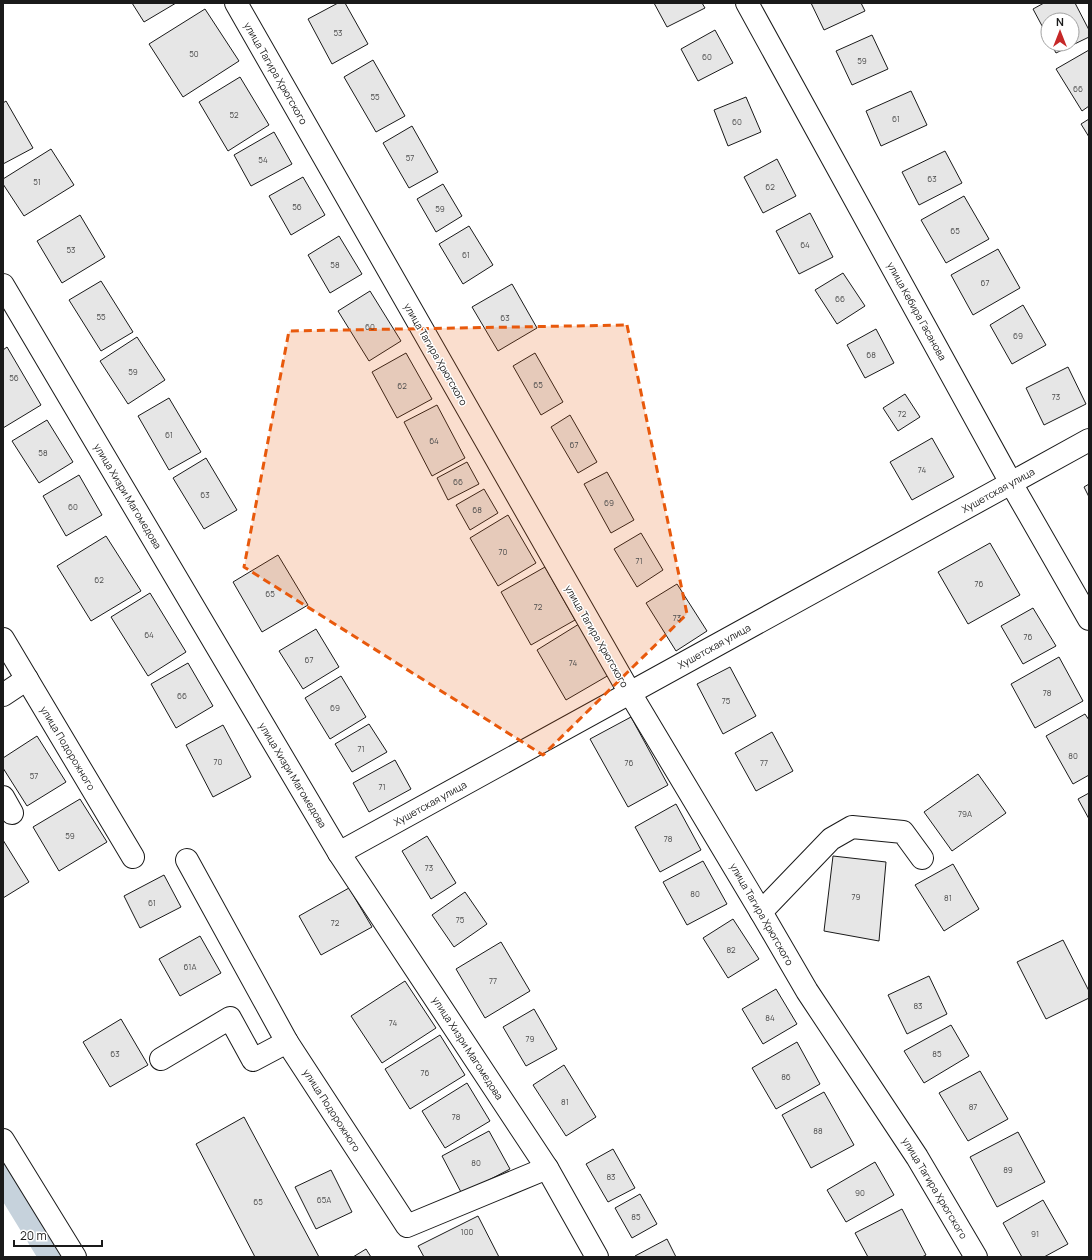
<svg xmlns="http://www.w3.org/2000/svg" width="1092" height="1260" viewBox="0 0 1092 1260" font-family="Manrope,sans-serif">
<rect width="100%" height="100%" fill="#fff"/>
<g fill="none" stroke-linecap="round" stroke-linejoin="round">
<polyline stroke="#c6d2dc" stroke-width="31" points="3,1172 55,1257"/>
</g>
<g fill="#e6e6e6" stroke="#1a1a1a">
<polygon points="132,3 176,3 144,22"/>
<polygon points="338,3 345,3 368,44 332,64 308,19"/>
<polygon points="654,3 702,3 705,8 667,27"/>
<polygon points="811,3 861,3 865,11 824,30"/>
<polygon points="1044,3 1075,3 1089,30 1089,37 1056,53 1051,44 1072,44 1072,20 1048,20 1048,37 1033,9"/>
<polygon points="205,9 239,61 183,97 149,44"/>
<polygon points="715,30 733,63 698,81 681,49"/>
<polygon points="872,35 888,69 852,85 836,51"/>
<polygon points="1089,50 1089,106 1082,111 1056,69"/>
<polygon points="373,60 405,116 376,132 344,77"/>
<polygon points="240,77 269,125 228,151 199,102"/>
<polygon points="911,91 927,125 881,146 866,111"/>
<polygon points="746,97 761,132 728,146 714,110"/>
<polygon points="6,101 33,148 3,164 3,103"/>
<polygon points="1089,119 1089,137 1081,124"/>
<polygon points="412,126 438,172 409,188 383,143"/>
<polygon points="274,132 292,164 251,186 234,155"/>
<polygon points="51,149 74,185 24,216 3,184 3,179"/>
<polygon points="945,151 962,183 919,205 902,172"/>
<polygon points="777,159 796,196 763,213 744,177"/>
<polygon points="303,177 325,215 291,235 269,196"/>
<polygon points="443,184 462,216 436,232 417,199"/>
<polygon points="964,196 989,239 946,263 921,220"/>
<polygon points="810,213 833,257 799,274 776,231"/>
<polygon points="80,215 105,257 62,283 37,241"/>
<polygon points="469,226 493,265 463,284 439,244"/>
<polygon points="339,236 362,274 330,293 308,255"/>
<polygon points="998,249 1020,288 973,315 951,275"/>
<polygon points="843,273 865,306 837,324 815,290"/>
<polygon points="101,281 133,332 101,351 69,300"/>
<polygon points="512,284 537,328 498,351 472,307"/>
<polygon points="370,291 401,341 369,361 338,311"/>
<polygon points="1023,305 1046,345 1012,364 990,325"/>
<polygon points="876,329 894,363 865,378 847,345"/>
<polygon points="137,337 165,380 128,404 100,361"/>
<polygon points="7,347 41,405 3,428 3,350"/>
<polygon points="406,353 432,399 397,418 372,372"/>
<polygon points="535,353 563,402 541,415 513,366"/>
<polygon points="1068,367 1086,404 1044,425 1026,388"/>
<polygon points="905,394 920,417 898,431 883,408"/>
<polygon points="169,398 201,452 169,470 138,416"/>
<polygon points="437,405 465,458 432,476 404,422"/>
<polygon points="570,415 597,462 578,473 551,427"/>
<polygon points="47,420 73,462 39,483 12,441"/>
<polygon points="932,438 954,477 912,500 890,462"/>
<polygon points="206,458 237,510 204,529 173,478"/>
<polygon points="467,462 479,484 448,500 437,478"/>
<polygon points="607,472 634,520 611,533 584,484"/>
<polygon points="79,475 102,515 66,536 43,496"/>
<polygon points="1089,484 1089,497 1084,487"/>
<polygon points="484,489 498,513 470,530 456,505"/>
<polygon points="508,515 536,563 498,586 470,538"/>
<polygon points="641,533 663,570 637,587 614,549"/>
<polygon points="106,536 141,591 91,621 57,566"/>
<polygon points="990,543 1020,595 968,624 938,572"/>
<polygon points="278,555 308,605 262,632 233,582"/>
<polygon points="545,567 575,620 531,645 501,592"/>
<polygon points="677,584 707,631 676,651 646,603"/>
<polygon points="150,593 186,652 148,676 111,617"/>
<polygon points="1033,608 1056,646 1023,664 1001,626"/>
<polygon points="579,624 609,675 566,700 537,650"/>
<polygon points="316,629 339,667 303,689 279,651"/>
<polygon points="1059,657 1083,701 1035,728 1011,684"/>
<polygon points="188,663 213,706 176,728 151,684"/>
<polygon points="730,667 756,716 723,734 697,684"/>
<polygon points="341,676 366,717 330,739 305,698"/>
<polygon points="1085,714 1089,720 1089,775 1073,784 1046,736"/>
<polygon points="631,717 668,785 628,807 590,739"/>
<polygon points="369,724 387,752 352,772 335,744"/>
<polygon points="223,725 251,777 213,797 186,745"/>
<polygon points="772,732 793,771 756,791 735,753"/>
<polygon points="37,736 66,782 27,806 3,768 3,758"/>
<polygon points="395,760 411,789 369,812 353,783"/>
<polygon points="978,774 1006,813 952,851 924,812"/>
<polygon points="1089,793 1089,819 1078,799"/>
<polygon points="80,799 107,842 59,871 33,827"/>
<polygon points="676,804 701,850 660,872 635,827"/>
<polygon points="427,836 456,883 431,899 402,851"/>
<polygon points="3,840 29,882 3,898"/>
<polygon points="833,856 886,862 879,941 824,931"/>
<polygon points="703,861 727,904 687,925 663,882"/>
<polygon points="953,864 979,909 944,931 915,885"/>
<polygon points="164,875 181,907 140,928 124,896"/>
<polygon points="349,888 372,927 321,955 299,916"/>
<polygon points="465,892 487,924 454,947 432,915"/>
<polygon points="733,919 759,959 728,978 703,938"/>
<polygon points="200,936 221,973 180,996 159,959"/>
<polygon points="1063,940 1089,991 1089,998 1046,1019 1017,962"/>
<polygon points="501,942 530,991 485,1018 456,969"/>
<polygon points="929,976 947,1014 907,1034 888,995"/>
<polygon points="405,981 436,1028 382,1063 351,1016"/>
<polygon points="776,989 797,1024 763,1044 742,1009"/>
<polygon points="534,1009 557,1049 526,1066 503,1027"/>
<polygon points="121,1019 148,1065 110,1087 83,1042"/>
<polygon points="951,1025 969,1056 924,1083 904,1051"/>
<polygon points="440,1035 465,1075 410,1109 385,1069"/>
<polygon points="797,1042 820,1084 776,1109 752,1068"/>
<polygon points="564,1065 596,1117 566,1136 533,1085"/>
<polygon points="980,1071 1008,1119 968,1141 939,1093"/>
<polygon points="467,1083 490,1121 445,1148 422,1111"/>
<polygon points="824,1092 854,1145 811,1168 782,1115"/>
<polygon points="244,1117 319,1257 255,1257 196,1144"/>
<polygon points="489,1131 510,1169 462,1194 442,1156"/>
<polygon points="1018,1132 1045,1182 997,1207 970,1157"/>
<polygon points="613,1149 635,1188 608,1202 586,1164"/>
<polygon points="875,1162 894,1195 846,1222 827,1190"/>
<polygon points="331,1170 352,1212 316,1229 295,1187"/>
<polygon points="640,1194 657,1224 632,1238 615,1208"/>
<polygon points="1043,1200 1068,1244 1044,1257 1022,1257 1003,1223"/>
<polygon points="902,1209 926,1255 922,1257 868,1257 855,1233"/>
<polygon points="478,1216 499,1257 424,1257 418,1246"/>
<polygon points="667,1239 676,1257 635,1257 635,1256"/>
<polygon points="366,1249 371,1257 353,1257"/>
</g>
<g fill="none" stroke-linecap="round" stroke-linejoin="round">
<g stroke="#1a1a1a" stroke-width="24">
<g id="minor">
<polyline points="236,3 630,693 761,912 807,991 917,1157 976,1257"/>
<polyline points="747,3 1011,483 1089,619"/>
<polyline points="3,285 339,853 547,1168 597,1257"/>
<polyline points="3,639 133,857"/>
<polyline points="3,695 27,679"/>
<polyline points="3,797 12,813"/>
<polyline points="339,853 1089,440"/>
<polyline points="187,860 287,1042 407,1226 547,1168"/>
<polyline points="761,912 831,839 852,827 903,832 922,858"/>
<polyline points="161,1059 230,1018 253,1060 287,1042"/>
<polyline points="3,1140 75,1257"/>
</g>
</g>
<use href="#minor" stroke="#fff" stroke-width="22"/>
</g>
<path fill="#e8590c" fill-opacity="0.2" stroke="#e8590c" stroke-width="3" stroke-dasharray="8 5" stroke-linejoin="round" d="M627 325 687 614 543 755 244 567 289 331Z"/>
<g text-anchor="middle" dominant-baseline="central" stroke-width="3" stroke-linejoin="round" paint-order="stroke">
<g font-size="8" fill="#4d4d4d">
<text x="338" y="32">53</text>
<text x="194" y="53">50</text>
<text x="707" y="56">60</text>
<text x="862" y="60">59</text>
<text x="1078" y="88">66</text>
<text x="375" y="96">55</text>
<text x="234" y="114">52</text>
<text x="896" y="118">61</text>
<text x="737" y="121">60</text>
<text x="410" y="157">57</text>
<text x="263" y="159">54</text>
<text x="932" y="178">63</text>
<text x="37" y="181">51</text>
<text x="770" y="186">62</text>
<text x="297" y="206">56</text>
<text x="440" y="208">59</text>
<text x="955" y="230">65</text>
<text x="805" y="244">64</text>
<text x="71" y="249">53</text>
<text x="466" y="254">61</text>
<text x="335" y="264">58</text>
<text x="985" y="282">67</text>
<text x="840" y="298">66</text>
<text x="101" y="316">55</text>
<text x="505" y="317">63</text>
<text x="370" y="326">60</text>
<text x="1018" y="335">69</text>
<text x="871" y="354">68</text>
<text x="133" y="371">59</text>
<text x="14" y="377">56</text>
<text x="538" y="384">65</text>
<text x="402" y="385">62</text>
<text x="1056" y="396">73</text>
<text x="902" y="413">72</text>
<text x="169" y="434">61</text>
<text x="434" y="440">64</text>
<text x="574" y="444">67</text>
<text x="43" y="452">58</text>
<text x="922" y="469">74</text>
<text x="458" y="481">66</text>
<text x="205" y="494">63</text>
<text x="609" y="502">69</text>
<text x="73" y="506">60</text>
<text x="477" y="509">68</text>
<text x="503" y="551">70</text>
<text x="639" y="560">71</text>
<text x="99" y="579">62</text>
<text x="979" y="583">76</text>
<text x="270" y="593">65</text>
<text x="538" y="606">72</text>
<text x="677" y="617">73</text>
<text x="149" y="634">64</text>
<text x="1028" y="636">76</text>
<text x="309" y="659">67</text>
<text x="573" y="662">74</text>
<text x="1047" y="692">78</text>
<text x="182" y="695">66</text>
<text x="726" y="700">75</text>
<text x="335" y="707">69</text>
<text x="361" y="748">71</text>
<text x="1073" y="755">80</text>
<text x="218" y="761">70</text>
<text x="629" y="762">76</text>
<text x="764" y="762">77</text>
<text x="34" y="775">57</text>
<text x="382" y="786">71</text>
<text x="965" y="813">79А</text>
<text x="70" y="835">59</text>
<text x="668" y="838">78</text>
<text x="429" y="867">73</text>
<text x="695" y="893">80</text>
<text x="856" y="896">79</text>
<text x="948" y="897">81</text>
<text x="152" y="902">61</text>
<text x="460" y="919">75</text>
<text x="335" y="922">72</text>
<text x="731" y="949">82</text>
<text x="190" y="966">61А</text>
<text x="493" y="980">77</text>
<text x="918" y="1005">83</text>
<text x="770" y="1017">84</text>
<text x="393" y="1022">74</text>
<text x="530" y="1038">79</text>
<text x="115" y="1053">63</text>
<text x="937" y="1053">85</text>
<text x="425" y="1072">76</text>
<text x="786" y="1076">86</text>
<text x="565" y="1101">81</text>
<text x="973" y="1106">87</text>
<text x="456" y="1116">78</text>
<text x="818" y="1130">88</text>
<text x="476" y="1162">80</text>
<text x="1008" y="1169">89</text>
<text x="611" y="1176">83</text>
<text x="860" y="1192">90</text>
<text x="324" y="1199">65А</text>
<text x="258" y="1201">65</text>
<text x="636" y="1216">85</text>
<text x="467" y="1231">100</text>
<text x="1035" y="1233">91</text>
</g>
<g font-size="10" fill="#1a1a1a" stroke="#fff">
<text transform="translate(276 73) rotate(60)">улица Тагира Хрюгского</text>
<text transform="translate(917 311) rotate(61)">улица Кебира Гасанова</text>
<text transform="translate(436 354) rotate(60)">улица Тагира Хрюгского</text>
<text transform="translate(998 490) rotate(-29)">Хушетская улица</text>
<text transform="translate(128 496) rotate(59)">улица Хизри Магомедова</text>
<text transform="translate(597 636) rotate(60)">улица Тагира Хрюгского</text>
<text transform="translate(714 646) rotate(-29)">Хушетская улица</text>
<text transform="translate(68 748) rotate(59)">улица Подорожного</text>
<text transform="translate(293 775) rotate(59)">улица Хизри Магомедова</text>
<text transform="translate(430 803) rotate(-29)">Хушетская улица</text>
<text transform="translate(762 914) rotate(60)">улица Тагира Хрюгского</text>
<text transform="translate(468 1048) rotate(57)">улица Хизри Магомедова</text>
<text transform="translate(332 1110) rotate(57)">улица Подорожного</text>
<text transform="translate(935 1188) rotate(59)">улица Тагира Хрюгского</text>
</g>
</g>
<rect width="1092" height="1260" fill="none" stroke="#1a1a1a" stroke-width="8"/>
<g transform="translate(1060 32)"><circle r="19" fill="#ffffff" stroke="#a3a3a3"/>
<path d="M0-3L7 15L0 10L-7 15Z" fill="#c62828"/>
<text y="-6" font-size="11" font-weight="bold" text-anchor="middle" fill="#1a1a1a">N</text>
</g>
<path d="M14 1240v6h88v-6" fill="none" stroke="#1a1a1a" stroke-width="2"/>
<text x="20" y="1240" font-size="12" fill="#1a1a1a" stroke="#ffffff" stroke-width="3" paint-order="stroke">20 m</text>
</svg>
